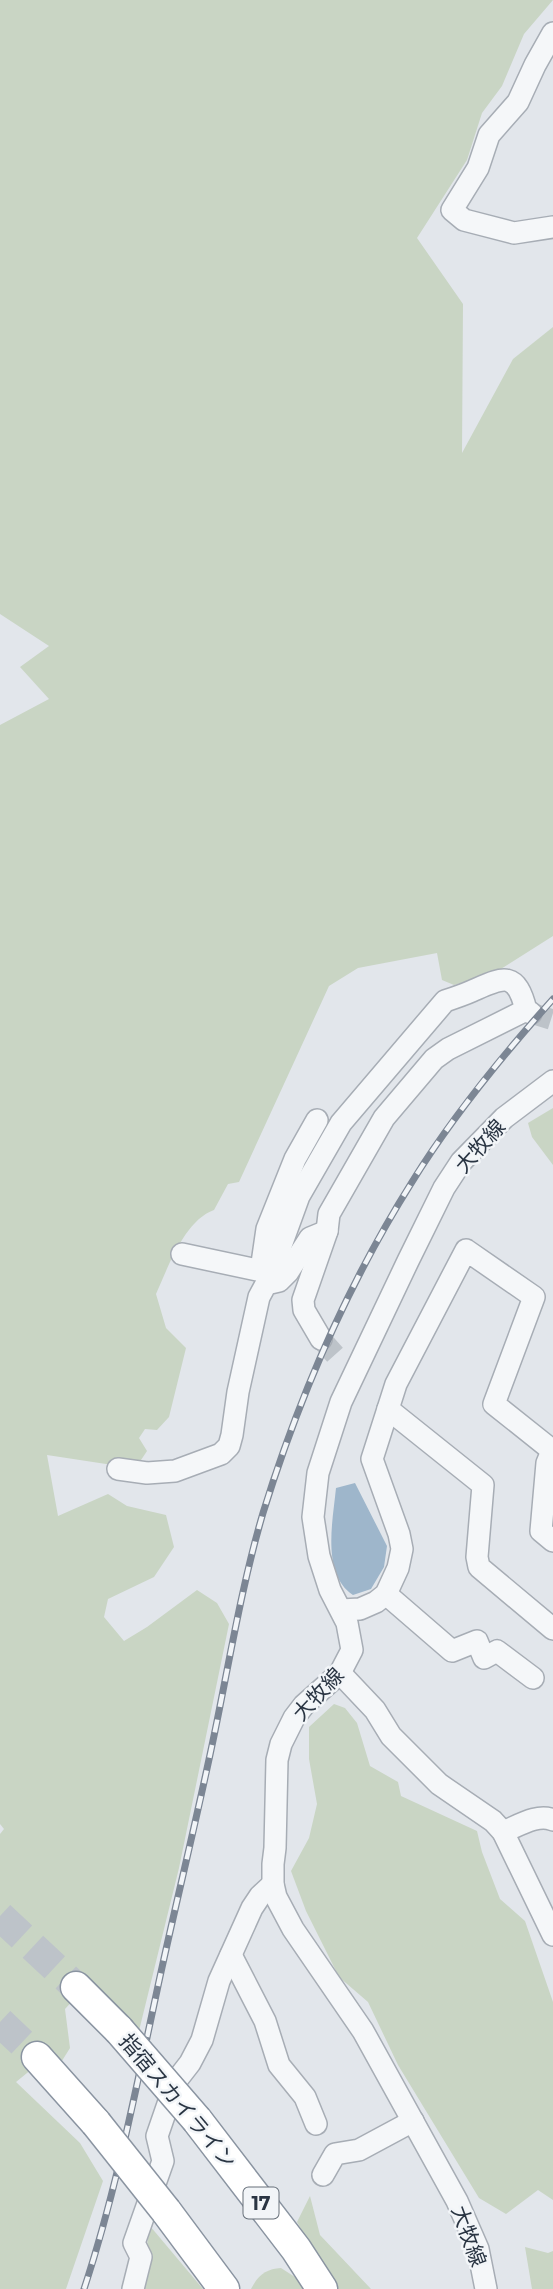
<svg xmlns="http://www.w3.org/2000/svg" width="553" height="2289" viewBox="0 0 553 2289" font-family="Montserrat,'Noto Sans JP',sans-serif">
<rect width="100%" height="100%" fill="#e2e6eb"/>
<g fill="#c9d5c4">
<path d="M0 0H553L524 34 502 86 482 113 467 160 417 238 463 304 462 453 513 359 553 327V936L496 972 454 985 442 980 437 953 358 968 329 986 239 1182 228 1184 214 1210C185 1220 168 1267 156 1294L166 1328 186 1348 169 1417 157 1430 145 1429 139 1438 147 1451 137 1466 106 1464 47 1455 58 1516 108 1494 127 1506 166 1515 174 1547 154 1577 108 1599 104 1617 124 1641 147 1627 197 1590 217 1603 229 1624 179 1868 138 2035 90 1982 65 2009 70 2048 60 2064 54 2051 16 2082 80 2143 103 2181 66 2289H0V1834L4 1829 0 1824V725L49 699 20 667 49 646 0 614Z"/>
<polygon points="553,1108 553,1165 532,1137 528,1123"/>
<polygon points="334,1704 345,1708 357,1723 370,1766 398,1782 401,1796 477,1831 482,1852 500,1899 525,1921 553,2002 553,2200 538,2190 506,2214 479,2198 398,2065 368,2002 339,1977 306,1911 291,1871 309,1838 317,1804 309,1759 309,1727"/>
<polygon points="310,2196 320,2235 371,2289 336,2289 297,2222"/>
<polygon points="150,2226 203,2289 140,2289"/>
<polygon points="525,2247 548,2253 553,2251 553,2289 532,2289"/>
<path d="M281 2268 298 2279 305 2289H251C258 2275 266 2269 281 2268Z"/>
</g>
<path fill="#9eb6cb" d="M355 1483 387 1546 384 1567 371 1589 353 1595C321 1574 333 1520 336 1488Z"/>
<g fill="none" stroke-linecap="round" stroke-linejoin="round">
<g stroke="#bdc3c9" stroke-width="21" stroke-dasharray="21 10" stroke-linecap="butt">
<polyline points="531,1013 553,1020"/>
<polyline points="321,1339 338,1358"/>
</g>
<g stroke="#bdc3c9" stroke-width="30" stroke-dasharray="30 15" stroke-linecap="butt">
<polyline points="0,1916 76,1987"/>
<polyline points="0,2022 37,2057"/>
</g>
<g stroke="#a7adb5" stroke-width="24">
<g id="minor">
<polyline points="553,33 535,65 518,102 489,135 478,168 452,210 464,220 514,233 553,227"/>
<polyline points="182,1254 271,1273 270,1276"/>
<polyline points="261,1270 267,1229 295,1159 317,1120"/>
<path d="M271 1273 299 1196 341 1123 445 1001C454 998 463 995 472 991 502 978 516 969 526 1010"/>
<polyline points="321,1339 304,1310 303,1300 327,1231 329,1214 384,1118 434,1059 448,1049 526,1010 531,1013"/>
<polyline points="388,1409 483,1485 477,1557 479,1567 553,1629"/>
<polyline points="552,1451 547,1463 541,1531 553,1541"/>
<polyline points="118,1469 147,1473 175,1471 221,1454 229,1446 232,1435 238,1392 259,1297 266,1284 279,1281 288,1272 310,1238 327,1231"/>
<polyline points="386,1594 452,1651 477,1641 484,1658 497,1651 533,1678"/>
<polyline points="341,1610 360,1609 376,1602 386,1594 398,1568 402,1549 399,1534 372,1459 396,1384 466,1250 534,1297 494,1404 553,1451"/>
<polyline points="340,1673 375,1710 391,1736 439,1784 493,1821 503,1832 553,1935"/>
<path d="M503 1832C518 1826 538 1813 553 1820"/>
<polyline points="231,1955 265,2021 279,2065 305,2097 316,2124"/>
<polyline points="323,2175 335,2154 359,2150 413,2121"/>
<polyline points="133,2289 141,2257 134,2243 163,2161 157,2136 176,2081 190,2063 202,2040 219,1981 252,1908 260,1896 273,1884"/>
<polyline points="486,2289 478,2249 457,2201 363,2031 293,1929 276,1897 273,1884 273,1864 275,1848 277,1760 281,1744 294,1718 304,1705 340,1673 352,1650 347,1623 330,1590 319,1556 313,1517 318,1473 341,1402 408,1261 444,1188 461,1162 504,1118 553,1081"/>
</g>
</g>
<g stroke="#8a94a1" stroke-width="33">
<g id="highway">
<polyline points="76,1987 119,2030"/>
<polyline points="37,2057 96,2123"/>
<polyline points="197,2120 296,2249 322,2289"/>
<polyline points="166,2211 224,2289"/>
</g>
</g>
<use href="#minor" stroke="#f5f7f9" stroke-width="21"/>
<use href="#highway" stroke="#fff" stroke-width="30"/>
<g stroke="#7c8694" stroke-width="7">
<path id="rail" d="M84 2289C119 2183 139 2072 163 1963 180 1886 199 1809 215 1731 230 1658 242 1584 263 1513 299 1397 348 1284 412 1182 452 1117 502 1056 553 999"/>
</g>
<use href="#rail" stroke="#f2f5f8" stroke-width="4.5" stroke-dasharray="13" stroke-linecap="butt"/>
<g stroke="#8a94a1" stroke-width="33" stroke-linecap="butt">
<g id="highway-bridge">
<polyline points="119,2030 197,2120"/>
<polyline points="96,2123 166,2211"/>
</g>
</g>
<use href="#highway-bridge" stroke="#fff" stroke-width="30"/>
</g>
<g text-anchor="middle" dominant-baseline="central" stroke-width="5" stroke-linejoin="round" paint-order="stroke">
<rect fill="#f2f5f8" stroke="#666f79" stroke-width="2" x="243.5" y="2187.5" width="35" height="31" rx="5"/>
<g font-size="19" font-weight="bold" fill="#2a3543">
<text x="261" y="2203">17</text>
</g>
<g font-size="21" fill="#2a3543" stroke="#f2f5f8">
<text transform="translate(480 1146) rotate(-48)">大牧線</text>
<text transform="translate(318 1694) rotate(-47)">大牧線</text>
<text transform="translate(178 2101) rotate(50)">指宿スカイライン</text>
<text transform="translate(469 2236) rotate(70)">大牧線</text>
</g>
</g>
</svg>
